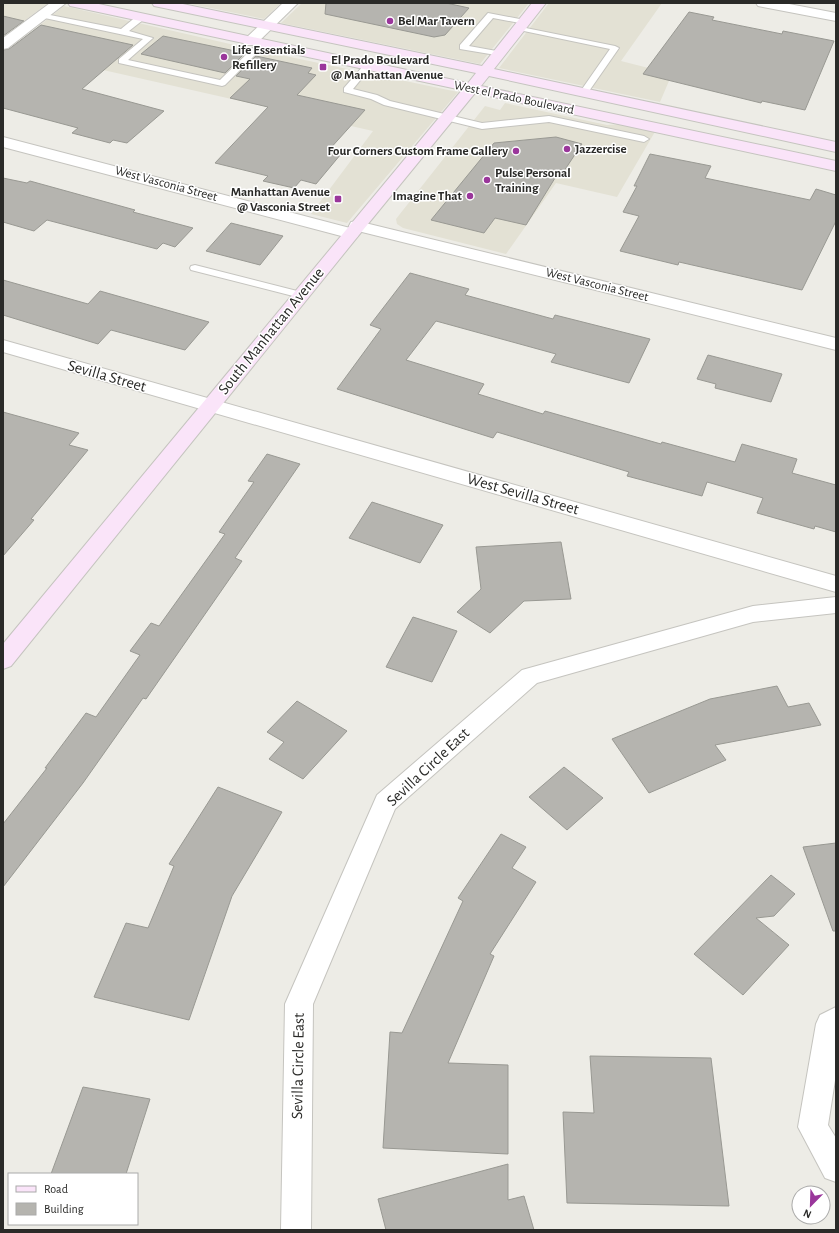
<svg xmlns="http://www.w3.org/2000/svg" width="839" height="1233" viewBox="0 0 839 1233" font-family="'Alegreya Sans',sans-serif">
<rect width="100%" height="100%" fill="#edece6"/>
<g fill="#e3e1d4">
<polygon points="3,3 48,3 3,37"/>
<polygon points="186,3 281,3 264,19"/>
<polygon points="302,3 529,3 480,64 281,23"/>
<polygon points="549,3 662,3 621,61 672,74 660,102 499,68"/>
<polygon points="64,6 252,49 458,92 347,223 311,214 373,131 10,49"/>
<polygon points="505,103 607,125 625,124 656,130 617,197 556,183 506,254 403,228 397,224 396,219 485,106 500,110"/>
</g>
<g fill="#b5b4af" stroke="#999993">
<polygon points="326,3 446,3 469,8 445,35 434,37 325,14"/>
<polygon points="689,12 714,17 712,20 782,34 783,31 834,41 805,110 762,101 761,103 643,74"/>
<polygon points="3,16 24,21 3,36"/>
<polygon points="41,25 133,45 82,89 164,111 127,143 113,140 110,143 72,133 78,128 3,108 3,50 9,49"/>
<polygon points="163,36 245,53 225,73 141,54"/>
<polygon points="256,56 312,68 308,73 316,75 297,95 365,110 328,151 341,154 316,184 301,180 294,188 263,181 268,176 215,163 268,107 230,98 250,79 236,76"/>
<polygon points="556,137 582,144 564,171 560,170 526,225 495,218 484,233 431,220 494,143"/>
<polygon points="650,154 711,166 705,178 810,200 816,189 836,195 836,221 802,290 679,262 678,265 620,251 639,216 623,212 637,186 634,186"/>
<polygon points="3,178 27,183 30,181 135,210 133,212 193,228 175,247 163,243 157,249 47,220 34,231 3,222"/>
<polygon points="231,223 283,236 260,265 206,251"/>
<polygon points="410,273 469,289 465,295 553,319 555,315 650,339 629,383 551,362 556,354 436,321 406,360 484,384 478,394 543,414 545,411 661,444 662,442 735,462 742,444 797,459 792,473 836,485 836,532 815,526 814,529 757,513 763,498 707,482 702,496 627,476 629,472 497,432 493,438 337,389 381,329 370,325"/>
<polygon points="3,280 88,304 100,291 209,322 185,350 111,330 98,344 3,315"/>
<polygon points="708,355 782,374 771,402 715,388 716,384 697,379"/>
<polygon points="3,412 79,433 69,445 88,450 31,519 34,520 3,556"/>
<polygon points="267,454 300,464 235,558 242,561 146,699 143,698 83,783 3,887 3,824 47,768 45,768 86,713 96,717 140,655 130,651 151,623 159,626 225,534 219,532 254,482 248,481"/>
<polygon points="372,502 443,525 420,563 349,538"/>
<polygon points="561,542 571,599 524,601 490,633 457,612 481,589 476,547"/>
<polygon points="413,617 457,631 432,682 386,667"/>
<polygon points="777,686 788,707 809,703 821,725 715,745 726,760 649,793 612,739 710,699"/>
<polygon points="297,701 347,731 303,779 269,759 284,742 267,732"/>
<polygon points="564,767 603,798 567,830 529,797"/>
<polygon points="218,787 282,812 232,896 189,1020 94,997 126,923 148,928 174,866 169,864"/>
<polygon points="501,834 526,847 512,868 536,882 490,954 494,956 448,1063 508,1065 508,1154 383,1148 390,1032 402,1033 463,901 458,898"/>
<polygon points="836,843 836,931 833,931 803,847"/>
<polygon points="771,875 795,894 774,916 756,918 789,945 743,995 694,954"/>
<polygon points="590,1056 711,1058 729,1206 567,1203 563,1112 594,1113"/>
<polygon points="83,1087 150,1099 126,1174 51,1174"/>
<polygon points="508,1164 508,1200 524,1196 534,1230 386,1230 378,1199"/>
</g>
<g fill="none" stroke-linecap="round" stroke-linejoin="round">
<g stroke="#c5c4bf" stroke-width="2">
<g id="lane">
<polygon points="40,13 121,29 137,16 143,16 143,20 129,31 153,38 128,60 220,80 259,42 265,42 266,44 225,85 222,86 119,63 119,59 143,39 40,17"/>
<polygon points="488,13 525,20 529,22 525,24 493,18 469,46 502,52 502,56 460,49 460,45"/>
<polygon points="516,26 615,46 619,48 587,94 584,95 580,92 610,49 519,30 515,28"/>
<polygon points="367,64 371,67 353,89 377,95 390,101 482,123 549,116 644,136 649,139 644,142 549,122 482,129 384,105 371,99 344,92 344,88 364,65"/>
<polygon points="195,265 305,293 306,295 301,298 191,270 190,268 191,266"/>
</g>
</g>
<g stroke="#c5c4bf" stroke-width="2">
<g id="street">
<polygon points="50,3 66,3 8,48 3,49 3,38"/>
<polygon points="283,3 298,3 255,45 245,45 243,42 245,39"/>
<polygon points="756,3 784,3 836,13 836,21 763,7 758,6"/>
<polygon points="3,137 350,228 349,226 351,222 357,221 836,338 836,350 358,231 359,233 357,237 351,238 345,237 3,147"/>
<polygon points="3,340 836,576 836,592 3,352"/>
<polygon points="836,597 836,613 753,622 537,683 395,809 313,1004 311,1230 281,1230 285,1004 377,795 522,670 753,606"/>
<polygon points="836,1007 836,1074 828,1125 836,1138 836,1182 825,1178 798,1127 816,1024 820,1015"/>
</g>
</g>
<g stroke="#c5c4bf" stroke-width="2">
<polygon id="secondary" points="68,3 94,3 468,83 476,73 159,7 154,6 152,3 178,3 482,66 532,3 546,3 494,69 836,142 836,152 489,76 481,86 836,161 836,171 475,93 363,230 11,666 3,669 3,644 462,90 75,7 70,6"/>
</g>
<use href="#lane" fill="#fff" fill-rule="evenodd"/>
<use href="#street" fill="#fff" fill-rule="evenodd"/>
<use href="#secondary" fill="#fae4f9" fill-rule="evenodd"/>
</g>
<g fill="#9a369b" stroke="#fff" stroke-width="1.5">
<circle cx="390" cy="21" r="4"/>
<circle cx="224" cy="57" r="4"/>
<rect x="319" y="63" width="8" height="8" rx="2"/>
<circle cx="567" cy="149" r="4"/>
<circle cx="516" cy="151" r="4"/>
<circle cx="487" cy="180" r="4"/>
<circle cx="470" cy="196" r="4"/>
<rect x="334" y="195" width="8" height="8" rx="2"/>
</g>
<g text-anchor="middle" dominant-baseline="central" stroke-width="3" stroke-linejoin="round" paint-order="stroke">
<g font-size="13" font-weight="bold" fill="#2a2a28" stroke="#fff" text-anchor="start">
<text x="398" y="21">Bel Mar Tavern</text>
<text x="232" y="50">Life Essentials<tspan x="232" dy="15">Refillery</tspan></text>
<text x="331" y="60">El Prado Boulevard<tspan x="331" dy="15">@ Manhattan Avenue</tspan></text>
<text x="575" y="149">Jazzercise</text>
<text x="508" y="151" text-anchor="end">Four Corners Custom Frame Gallery</text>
<text x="495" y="173">Pulse Personal<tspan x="495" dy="15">Training</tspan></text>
<text x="330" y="192" text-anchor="end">Manhattan Avenue<tspan x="330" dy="15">@ Vasconia Street</tspan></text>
<text x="462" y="196" text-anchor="end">Imagine That</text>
</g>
<g font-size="13" fill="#2a2a28" stroke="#fff">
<text transform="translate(514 98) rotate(12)">West el Prado Boulevard</text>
<text transform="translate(166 184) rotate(15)">West Vasconia Street</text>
<text transform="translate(597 285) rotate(14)">West Vasconia Street</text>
</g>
<g font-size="16" fill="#2a2a28" stroke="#fff">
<text transform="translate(271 331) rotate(-51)">South Manhattan Avenue</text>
<text transform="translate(107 376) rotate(16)">Sevilla Street</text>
<text transform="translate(523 494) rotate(16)">West Sevilla Street</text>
<text transform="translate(428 767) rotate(-43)">Sevilla Circle East</text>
<text transform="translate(298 1066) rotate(-89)">Sevilla Circle East</text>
</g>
</g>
<rect width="839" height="1233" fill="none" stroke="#2a2a28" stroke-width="8"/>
<rect x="8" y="1173" width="130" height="52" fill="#ffffff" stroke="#aaaaa9"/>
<rect x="16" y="1186" width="20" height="6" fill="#fae4f9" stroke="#aaaaa9"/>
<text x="44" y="1193" font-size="12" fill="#2a2a28">Road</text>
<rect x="16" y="1203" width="20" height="12" fill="#b5b4af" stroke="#aaaaa9"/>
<text x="44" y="1213" font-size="12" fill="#2a2a28">Building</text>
<g transform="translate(811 1205) rotate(203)"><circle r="19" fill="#ffffff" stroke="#aaaaa9"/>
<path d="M0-3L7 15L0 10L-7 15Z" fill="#9a369b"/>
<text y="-6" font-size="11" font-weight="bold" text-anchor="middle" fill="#2a2a28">N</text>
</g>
</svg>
